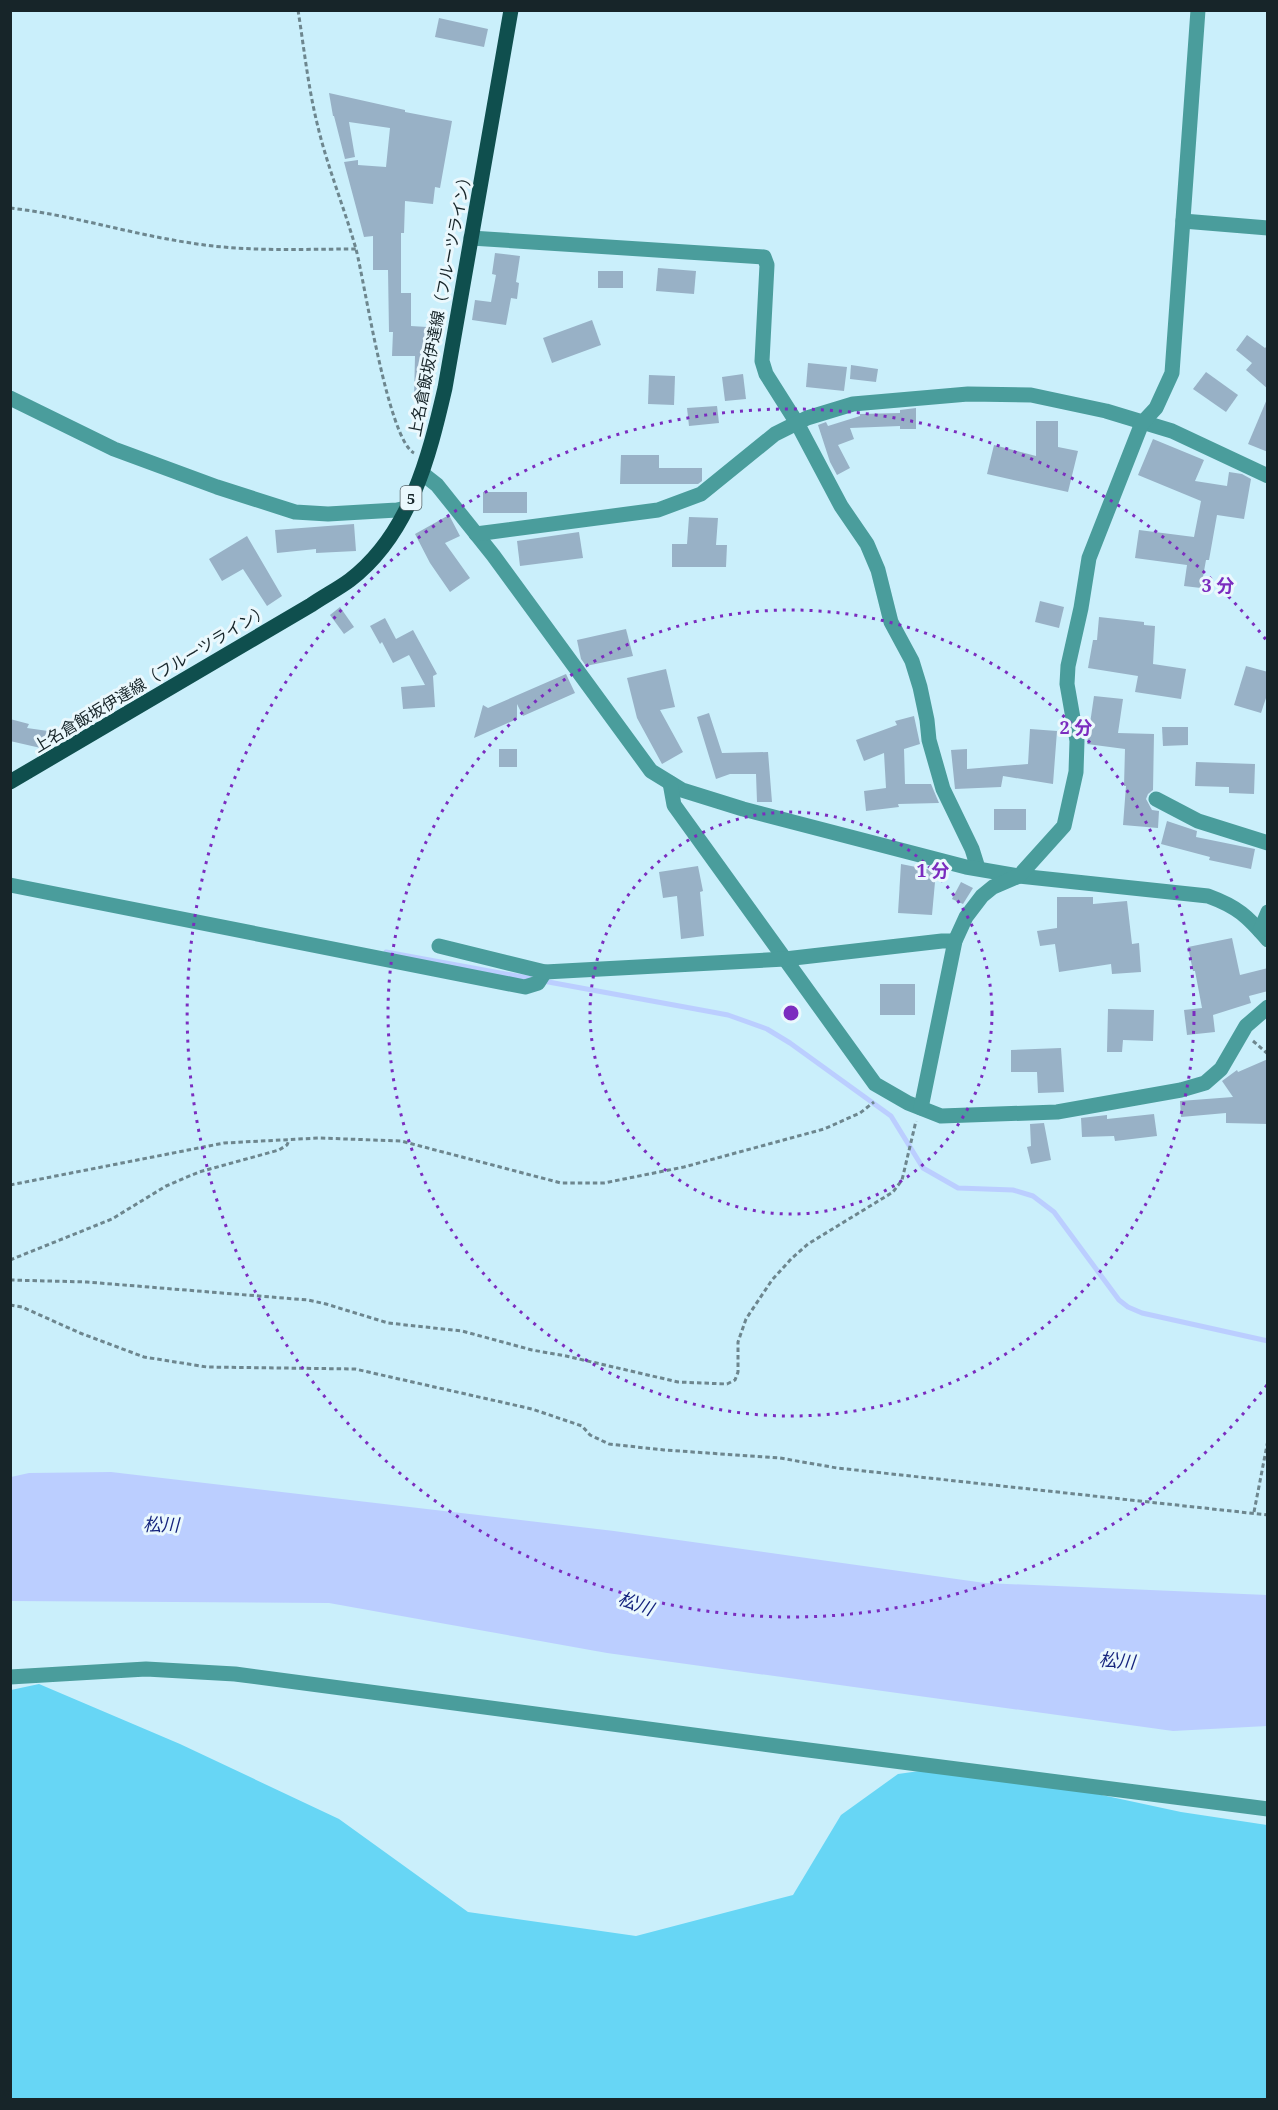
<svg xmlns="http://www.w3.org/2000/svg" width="1278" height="2110" viewBox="0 0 1278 2110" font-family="'Noto Serif','Noto Sans JP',serif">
<rect width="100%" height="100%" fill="#caeffb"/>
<polygon fill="#67d6f5" points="39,1684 180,1744 339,1819 468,1912 636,1936 793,1895 841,1815 898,1774 962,1765 1181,1812 1267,1825 1267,2099 11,2100 11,1690"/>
<polygon fill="#bbceff" points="111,1472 614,1531 985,1583 1267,1595 1267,1726 1173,1731 607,1653 329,1603 11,1601 11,1477 29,1473"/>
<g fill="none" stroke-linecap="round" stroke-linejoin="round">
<g stroke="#bbceff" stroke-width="5">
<polyline points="386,952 533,979"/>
<polyline points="543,981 712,1012 728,1015 767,1029 790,1043 891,1116 923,1168 958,1188 1013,1190 1033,1196 1054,1212 1119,1300 1128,1307 1142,1313 1268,1341"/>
</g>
</g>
<g fill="#98b1c6">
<polygon points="439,18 488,29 484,47 435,37"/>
<polygon points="329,93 405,110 405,112 452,121 440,188 435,187 433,204 405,201 404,233 401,233 401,293 411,293 411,326 427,327 426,343 435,343 435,356 427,356 427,401 414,400 415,356 392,356 393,332 389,332 388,270 373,270 373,236 364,237 344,162 358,160 358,165 386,167 390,128 349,122 355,157 345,159 334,116 333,116"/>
<polygon points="495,253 520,256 516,282 519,283 517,299 511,298 506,325 472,320 475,300 491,302 496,275 492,274"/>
<polygon points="658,268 696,271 694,294 656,291"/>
<rect x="598" y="271" width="25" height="17"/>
<polygon points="592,320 601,345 552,363 543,338"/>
<polygon points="1247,335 1265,348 1268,345 1268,389 1246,370 1252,363 1236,350"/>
<polygon points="808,363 847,367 844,391 806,387"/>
<polygon points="851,365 878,369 876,382 850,379"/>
<polygon points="1206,372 1238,395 1226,412 1193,389"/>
<polygon points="743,374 746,399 725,401 722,377"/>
<polygon points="649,375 675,376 674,405 648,404"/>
<polygon points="1267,399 1268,399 1268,452 1248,444"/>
<polygon points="717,406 719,423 689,426 687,408"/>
<polygon points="916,408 916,429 900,429 900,426 850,428 854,439 838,445 850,468 837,475 830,462 818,425 826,422 828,426 860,416 860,414 900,413 900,410"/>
<polygon points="1036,421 1058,421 1058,447 1078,451 1068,492 987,474 994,445 1036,456"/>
<polygon points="1153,439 1204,460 1195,481 1227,486 1229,472 1242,474 1251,479 1244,519 1217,515 1209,560 1206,560 1201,588 1184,586 1187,565 1135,558 1139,530 1194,537 1201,501 1138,475"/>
<polygon points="621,455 659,455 659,468 702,468 702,481 698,484 620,484"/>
<rect x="483" y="492" width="44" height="21"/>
<polygon points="449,515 460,536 445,543 470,578 450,592 430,563 415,534"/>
<polygon points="689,517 718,518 716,545 727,545 726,567 672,567 672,544 687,544"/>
<polygon points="354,524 356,551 316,553 316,549 277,553 275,530"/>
<polygon points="579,532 583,558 520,566 517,541"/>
<polygon points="247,536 282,596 267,606 243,569 222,581 209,559"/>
<polygon points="1040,601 1064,607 1059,628 1035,622"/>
<polygon points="340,607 354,627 344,634 330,615"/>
<polygon points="1099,617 1144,622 1144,625 1155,626 1153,664 1186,669 1181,699 1135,692 1138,676 1088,668 1093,640 1097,640"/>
<polygon points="385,618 396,639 413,630 437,674 433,676 435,707 403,709 401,687 425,685 409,655 393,663 382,642 380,644 370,626"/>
<polygon points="626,629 633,656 586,666 581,659 577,640"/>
<polygon points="1246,666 1268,672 1268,692 1261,713 1234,705"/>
<polygon points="666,669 675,707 660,710 683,752 662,764 637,718 627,678"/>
<polygon points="566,674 575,693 523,716 517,704 517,719 474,738 483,705 488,708"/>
<polygon points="1094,696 1123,699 1118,733 1154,734 1153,790 1148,794 1146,799 1152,810 1159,811 1158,828 1123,825 1126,786 1124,786 1125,749 1087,744"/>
<polygon points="709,713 722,753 768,752 772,802 757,802 756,774 730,774 716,779 697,717"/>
<polygon points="914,716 920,744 904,749 905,784 931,784 939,803 898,804 899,807 866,811 864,791 886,788 884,753 864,761 856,740 897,725 895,721"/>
<polygon points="10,719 29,724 27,728 48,731 45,749 10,741"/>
<polygon points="1162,727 1188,727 1188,745 1163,746"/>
<polygon points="1030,729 1057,731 1053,784 1003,776 1001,787 955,789 951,750 967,749 967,769 1028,764"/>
<rect x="499" y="749" width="18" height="18"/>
<polygon points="1196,762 1255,764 1254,794 1229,793 1229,787 1195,786"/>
<rect x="994" y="809" width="32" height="21"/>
<polygon points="1167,821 1197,831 1196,837 1255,849 1251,869 1209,860 1210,857 1161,844"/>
<polygon points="901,864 936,871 932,915 898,913"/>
<polygon points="698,866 703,891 700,892 704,936 681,939 677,896 663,898 659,872"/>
<polygon points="961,882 973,888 963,904 952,899"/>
<polygon points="1057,897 1093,897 1093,904 1127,901 1132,944 1139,943 1141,972 1112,974 1111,964 1059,972 1055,944 1040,946 1037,931 1057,928"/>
<polygon points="1232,938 1240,975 1268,968 1268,991 1249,996 1251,1003 1213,1015 1215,1032 1187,1035 1184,1010 1202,1008 1195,971 1193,971 1188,947"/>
<rect x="880" y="984" width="35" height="31"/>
<polygon points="1108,1009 1154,1010 1153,1041 1123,1040 1122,1052 1107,1052"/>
<polygon points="1061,1048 1064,1092 1038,1093 1037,1072 1011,1072 1011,1050"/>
<polygon points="1268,1059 1268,1124 1226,1123 1226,1113 1181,1117 1180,1101 1233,1097 1222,1081 1237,1070 1238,1072"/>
<polygon points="1154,1114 1157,1136 1115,1141 1114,1136 1082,1137 1081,1118 1107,1115 1107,1119"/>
<polygon points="1044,1123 1051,1160 1031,1164 1027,1147 1031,1146 1030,1124"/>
</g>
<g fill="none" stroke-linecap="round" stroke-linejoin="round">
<g stroke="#6d868e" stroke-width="3" stroke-dasharray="4.5 3" stroke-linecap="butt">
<path d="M298 10C304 48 308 86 317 123 327 166 344 207 356 249 365 284 388 439 414 453"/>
<path d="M10 208C72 215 130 234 191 243 245 252 301 249 356 249"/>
<polyline points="1253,1041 1268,1054"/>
<polyline points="10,1185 224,1143 319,1138 401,1141 561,1183 604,1183 684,1167 824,1129 860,1113 874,1102"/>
<polyline points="10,1260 112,1219 166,1186 199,1172 279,1150 287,1145 289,1140"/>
<polyline points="10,1280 87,1282 308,1300 326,1304 388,1323 462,1331 532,1350 566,1356 678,1382 727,1384 735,1380 738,1372 738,1342 746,1319 772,1280 792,1258 808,1244 893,1192 902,1180 916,1121"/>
<polyline points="10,1305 22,1307 80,1333 144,1357 207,1367 355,1369 532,1409 582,1426 590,1435 609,1444 664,1450 780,1458 837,1468 1268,1515"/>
<polyline points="1254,1512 1268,1440"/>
</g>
<g stroke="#4a9d9c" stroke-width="15">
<polyline points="1183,221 1268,228"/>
<polyline points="471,238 764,257 767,265 762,361 766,374 797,423 841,506 867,544 878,570 891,622 912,661 920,687 927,720 929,740 943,789 972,849 978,868"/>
<polyline points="10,398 114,449 217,487 295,512 328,514 397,510 406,508"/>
<path d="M423 474 437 485 493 555 651 771 682 790 743 809 966 867 1019 876 1208 896C1238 907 1247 916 1268 940"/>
<polyline points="476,534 658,510 701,494 775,434 807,418 853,404 968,394 1031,395 1106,411 1172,431 1268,476"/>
<polyline points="670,783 674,805 875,1084 908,1103 941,1116 1057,1112 1181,1090 1205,1083 1221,1069 1246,1026 1268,1007"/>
<polyline points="1156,799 1198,821 1268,843"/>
<polyline points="10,885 525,987 538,983 545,972"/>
<polyline points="1260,931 1268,912"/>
<polyline points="439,946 545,972 785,959 942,941 955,941"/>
<polyline points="921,1108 955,941 966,917 982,896 993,887 1019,876 1064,826 1076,772 1077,741 1067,684 1068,666 1081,608 1089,558 1142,423 1156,408 1172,373 1198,10"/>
<polyline points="10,1677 146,1669 235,1674 785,1747 1268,1809"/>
</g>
<path stroke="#0f4f4e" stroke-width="15" d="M10 782 311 605C324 596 338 589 350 580 410 534 429 457 445 388L511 10"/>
</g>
<g fill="none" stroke="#7b2cbf" stroke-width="3" stroke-dasharray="3 6">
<circle cx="791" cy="1013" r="201"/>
<circle cx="791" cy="1013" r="403"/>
<path d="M1267 1385A604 604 0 1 1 1267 641"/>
</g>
<g text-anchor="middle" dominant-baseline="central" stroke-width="6" stroke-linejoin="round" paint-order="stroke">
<rect fill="#eaf8fd" stroke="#566469" stroke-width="1.5" x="400.5" y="486" width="21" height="24" rx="4.5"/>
<g font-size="15" font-weight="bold" fill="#172529">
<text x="411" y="498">5</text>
</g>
<g font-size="16" fill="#172529" stroke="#eaf8fd">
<text transform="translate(440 303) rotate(-79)">上名倉飯坂伊達線（フルーツライン）</text>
<text transform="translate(151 678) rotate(-31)">上名倉飯坂伊達線（フルーツライン）</text>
</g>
<g font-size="18" font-style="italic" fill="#15247d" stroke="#eaf8fd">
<text transform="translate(161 1524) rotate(1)">松川</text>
<text transform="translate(636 1603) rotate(20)">松川</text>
<text transform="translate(1117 1660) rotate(5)">松川</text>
</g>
</g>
<circle cx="791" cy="1013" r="9" fill="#7b2cbf" stroke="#eaf8fd" stroke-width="3"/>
<g font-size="18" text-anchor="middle" font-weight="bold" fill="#7b2cbf" stroke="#eaf8fd" stroke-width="6" stroke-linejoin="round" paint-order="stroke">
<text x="1218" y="592">3 分</text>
<text x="1076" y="734">2 分</text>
<text x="933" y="877">1 分</text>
</g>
<rect width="1278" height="2110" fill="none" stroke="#172529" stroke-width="24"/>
</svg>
